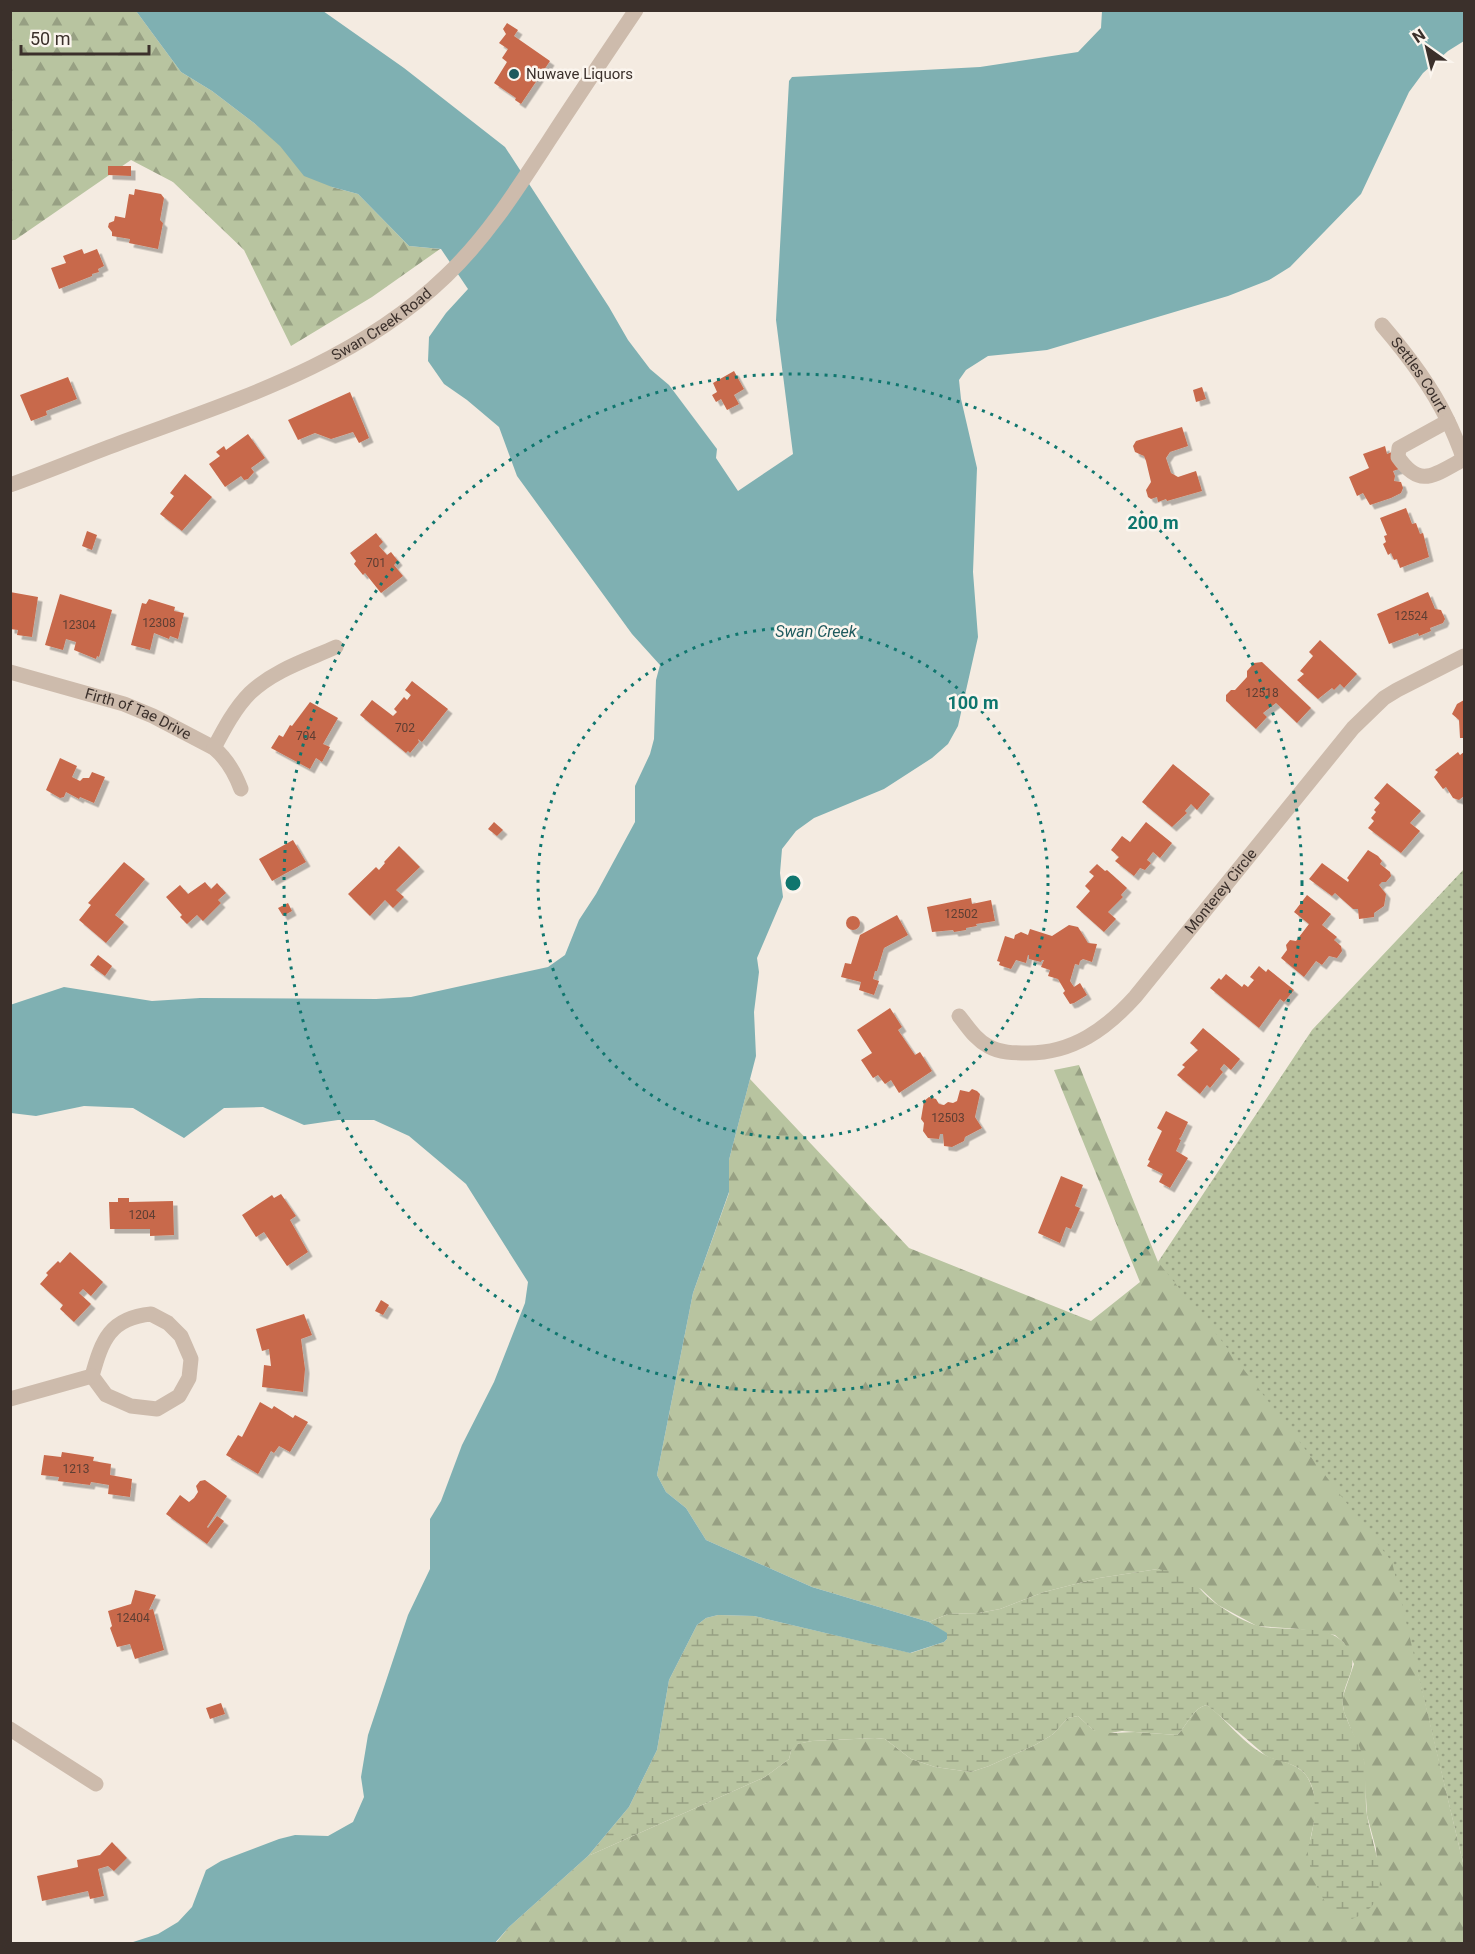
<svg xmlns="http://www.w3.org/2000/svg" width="1475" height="1954" viewBox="0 0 1475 1954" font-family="Roboto,sans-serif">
<defs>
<pattern id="green-dots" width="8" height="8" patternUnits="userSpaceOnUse" patternTransform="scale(1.5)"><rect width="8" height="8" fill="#b8c4a0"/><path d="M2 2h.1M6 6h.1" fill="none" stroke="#97a083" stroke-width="1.8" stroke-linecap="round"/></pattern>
<pattern id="forest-firs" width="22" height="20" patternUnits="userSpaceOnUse" patternTransform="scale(1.5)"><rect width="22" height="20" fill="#b8c4a0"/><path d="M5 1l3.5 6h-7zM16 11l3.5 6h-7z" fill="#97a083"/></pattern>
<pattern id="wetland-marsh" width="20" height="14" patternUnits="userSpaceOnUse" patternTransform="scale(1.5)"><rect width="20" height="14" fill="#b8c4a0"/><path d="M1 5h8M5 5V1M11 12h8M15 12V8" fill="none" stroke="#97a083"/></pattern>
<filter id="shadow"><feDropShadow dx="4.5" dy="4.5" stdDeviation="0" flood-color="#0004"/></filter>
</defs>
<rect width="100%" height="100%" fill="#f4ebe1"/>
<polygon fill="url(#green-dots)" points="1464,869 1464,1867 1417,1670 1158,1262 1312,1030"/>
<g fill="url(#forest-firs)">
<polygon points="10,11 136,11 181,72 212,91 254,123 332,187 358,194 409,246 440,249 372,297 291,346 244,250 173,182 131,160 15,240 11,240"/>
<path d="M1079 1065 1158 1262 1221 1340 1392 1562 1464 1867V1943L495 1944 509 1927 588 1856 765 1777 789 1759 791 1751 796 1744 812 1741 875 1738 885 1739 911 1759 935 1767 971 1772 989 1766 1035 1745 1052 1735 1068 1718 1078 1716 1093 1730 1114 1733 1135 1732 1177 1735C1188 1725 1192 1708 1207 1705 1227 1720 1244 1745 1267 1756 1279 1761 1295 1763 1304 1773 1310 1779 1313 1790 1315 1798 1319 1822 1304 1842 1311 1866L1379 1888 1376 1849 1367 1815 1364 1761 1344 1712 1342 1699 1354 1664 1344 1643 1335 1635 1300 1629 1257 1626 1218 1605 1201 1589 1158 1569 1099 1578 1044 1592 1000 1609 979 1613 948 1614 929 1622 812 1587 706 1540 686 1508 666 1492 657 1475 693 1293 729 1193V1160L750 1079 909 1248 1091 1321 1140 1282 1054 1070Z"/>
</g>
<path fill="url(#wetland-marsh)" d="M1158 1569C1167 1571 1177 1572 1185 1576 1194 1580 1201 1591 1208 1597 1219 1607 1245 1623 1259 1626 1283 1632 1325 1623 1343 1642 1368 1669 1334 1684 1345 1714 1350 1729 1360 1744 1364 1760 1368 1777 1364 1797 1367 1815 1373 1854 1403 1907 1344 1921 1325 1911 1310 1876 1308 1854 1307 1848 1311 1839 1312 1832 1316 1813 1318 1785 1302 1771 1292 1762 1276 1762 1265 1755L1207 1705C1192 1708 1188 1725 1177 1735L1122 1731 1104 1734 1093 1730 1078 1716 1068 1718 1052 1735 1035 1745 989 1766 971 1772 935 1767 911 1759 885 1739 875 1738 812 1741 797 1744 791 1751 789 1759 765 1777 588 1856 629 1807 657 1750 669 1680 697 1625 706 1618 718 1615 754 1616 911 1653 944 1642 947 1639 946 1633 929 1622 948 1614 979 1613 1000 1609 1044 1592 1099 1578Z"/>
<polygon fill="#7fb0b2" points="136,11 323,11 404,68 505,147 609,307 628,340 650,369 669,385 717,449 716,458 738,491 793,454 776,320 789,81 792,77 980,67 1078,52 1101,28 1102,11 1464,11 1464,41 1448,51 1423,73 1409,92 1361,194 1290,267 1269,280 1228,296 1047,350 988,356 966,370 959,380 961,399 977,468 973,572 978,637 958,726 948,744 932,758 884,789 814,818 796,831 782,849 780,873 783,897 757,958 759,972 754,1012 756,1056 729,1160 729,1192 693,1293 657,1475 666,1492 686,1508 706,1540 812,1587 929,1622 947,1633 947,1639 944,1642 910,1653 754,1616 718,1615 706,1618 697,1625 669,1680 657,1750 629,1807 588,1856 509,1927 495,1943 130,1943 158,1934 178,1922 192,1907 206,1870 221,1861 279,1839 295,1835 328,1836 353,1822 364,1797 361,1777 368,1735 408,1615 430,1569 430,1519 441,1501 462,1445 494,1382 525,1303 528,1282 466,1184 409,1136 374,1120 338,1120 304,1125 263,1107 224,1108 184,1138 133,1108 84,1106 36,1116 11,1113 10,1005 64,987 152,1001 200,998 376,999 411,997 548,967 565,955 579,920 596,894 635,822 635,786 650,754 654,739 656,680 660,665 632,634 517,476 499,427 467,400 444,384 428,361 429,337 446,313 468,289 441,249 409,246 358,194 332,187 304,176 280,146 254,123 212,91 181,72"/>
<g fill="#c8694b" filter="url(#shadow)">
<polygon points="507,23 518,30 514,36 550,61 521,104 515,100 516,98 494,83 507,62 502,58 508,49 499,43 506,34 503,29"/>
<polygon points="108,166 131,166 131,176 108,175"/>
<polygon points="135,189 161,194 164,198 160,220 163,223 158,249 129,243 130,239 112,236 112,232 108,227 109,223 114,221 115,216 125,218 129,194 134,195"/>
<polygon points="82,249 84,254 97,249 104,266 98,269 99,272 92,274 92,276 59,289 51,268 66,263 63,256"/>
<polygon points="734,371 744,389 734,395 739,404 727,410 721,399 716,402 712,395 717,392 713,383"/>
<polygon points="68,377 77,399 46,411 47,415 31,421 20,395"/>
<polygon points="1202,387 1206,399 1196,402 1193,390"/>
<polygon points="350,392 369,438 359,443 353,432 331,439 315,433 298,440 288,420"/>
<polygon points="1182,427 1188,446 1170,452 1166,458 1171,473 1178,477 1196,471 1202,491 1167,501 1166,499 1158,502 1157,497 1151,499 1148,497 1146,490 1151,482 1146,461 1144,456 1135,452 1133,446 1136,441"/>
<polygon points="248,434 265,458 251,468 254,472 248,479 244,480 241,476 225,487 209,464 220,456 216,452 224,446 226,450"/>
<polygon points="1385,446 1387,454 1392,452 1399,469 1393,471 1395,476 1394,481 1401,482 1403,488 1401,493 1391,498 1370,505 1363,493 1357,496 1349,477 1369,468 1363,454"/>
<polygon points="185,474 212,497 182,531 160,514 174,496 170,493"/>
<polygon points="1406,508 1412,524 1416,523 1420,534 1423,533 1429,557 1400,568 1397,559 1394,560 1391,553 1388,555 1383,544 1386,542 1384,536 1387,535 1380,518"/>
<polygon points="87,531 97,535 92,550 82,546"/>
<polygon points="376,533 383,542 379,546 387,555 391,552 398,561 394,565 403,576 381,593 365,573 363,575 354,564 356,561 350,553"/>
<polygon points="10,592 38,597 32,637 17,635 18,630 10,629"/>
<polygon points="1428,592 1435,609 1441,610 1445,619 1443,623 1430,628 1431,631 1419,636 1418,633 1389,644 1377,614"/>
<polygon points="60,594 112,610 99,657 97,656 96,659 74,650 76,642 66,639 63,650 45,645"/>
<polygon points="149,599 175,607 174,611 184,613 178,639 170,636 169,639 154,633 150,650 131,645 142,603 146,604"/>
<polygon points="1320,640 1357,674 1344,688 1340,684 1334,690 1332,688 1318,699 1297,680 1304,674 1300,671 1313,656 1309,652"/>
<polygon points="1262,662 1311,708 1297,723 1276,703 1263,713 1267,717 1256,729 1226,701 1226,695 1231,690 1235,690 1247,677 1247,671 1254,663"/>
<polygon points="412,681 448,709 422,742 418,739 419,742 410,753 408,751 406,753 360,715 372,700 393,716 397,712 394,709 404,697 407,700 411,695 405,690"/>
<polygon points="1464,700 1464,738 1460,738 1459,720 1452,714 1457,704"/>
<polygon points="310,702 338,718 323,744 330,747 322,762 316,758 310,769 271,748 279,735 283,737 290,725 292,726"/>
<polygon points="1458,752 1460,755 1464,752 1464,796 1459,800 1453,798 1446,787 1443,789 1434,777 1438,772 1435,770"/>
<polygon points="60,758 77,766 72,777 80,781 83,778 89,778 92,772 105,777 94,803 80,797 79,799 66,792 64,797 60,798 46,790"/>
<polygon points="1173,764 1210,794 1197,810 1191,804 1185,811 1187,813 1172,827 1142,802"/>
<polygon points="1387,783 1421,811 1410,823 1420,831 1401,853 1368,828 1374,821 1371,818 1376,812 1374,810 1380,803 1374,798"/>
<polygon points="494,822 503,830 497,836 488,829"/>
<polygon points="1146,822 1172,843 1160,858 1153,852 1147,860 1151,863 1145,870 1140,868 1134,876 1115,861 1119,857 1111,850 1122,836 1130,842"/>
<polygon points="293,840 306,862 272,881 259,859"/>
<polygon points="399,846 420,867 396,890 404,897 393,908 385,900 370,916 348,894 376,867 379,870 385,863 384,862"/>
<polygon points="1368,850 1378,856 1382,861 1380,864 1390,872 1391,876 1386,882 1382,882 1379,885 1386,894 1384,906 1374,913 1374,917 1359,919 1358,909 1353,909 1335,893 1332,896 1309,879 1322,863 1348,882 1349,880 1347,878"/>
<polygon points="124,862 145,879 115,915 124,922 106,943 79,920 91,905 88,903"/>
<polygon points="1097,864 1105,871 1107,870 1127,888 1121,895 1123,897 1108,912 1116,919 1104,932 1076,907 1090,891 1085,886 1094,876 1089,872"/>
<polygon points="205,882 211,889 217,883 226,893 218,900 221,903 203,921 197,915 187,924 180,917 182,915 166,897 180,885 188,894"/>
<polygon points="1307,895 1331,914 1322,925 1337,937 1334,940 1341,946 1342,951 1337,958 1329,956 1322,965 1316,961 1304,977 1281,958 1287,950 1286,945 1290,940 1296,941 1309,924 1294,912"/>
<polygon points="971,898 972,904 991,900 995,921 976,924 977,926 966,928 966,930 954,932 953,930 932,932 927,907"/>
<polygon points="288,903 292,911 283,916 278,908"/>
<polygon points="897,915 908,935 884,948 877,971 875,971 873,979 879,981 874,995 859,990 861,982 841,977 845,963 851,964 860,935"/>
<circle cx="853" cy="923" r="7"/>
<polygon points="1069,925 1078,927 1088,943 1097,944 1092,962 1083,959 1080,961 1079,965 1075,964 1070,981 1074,987 1080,983 1087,995 1074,1003 1070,1004 1063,993 1065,991 1058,979 1048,976 1050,970 1041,967 1044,960 1042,960 1041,962 1029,959 1029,955 1028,955 1026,963 1016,960 1011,969 999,965 1000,962 997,961 1005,936 1014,939 1015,935 1021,932 1028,935 1030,929 1052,936"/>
<polygon points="98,955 112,966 105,976 90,965"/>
<polygon points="1259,966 1266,972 1268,969 1294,990 1284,1002 1280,999 1259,1028 1210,988 1219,978 1221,980 1226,974 1242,987 1244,984 1248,987 1254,980 1250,977"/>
<polygon points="890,1008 902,1027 898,1030 915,1055 920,1052 932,1071 899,1093 891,1080 885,1084 878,1075 873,1078 861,1060 872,1053 857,1030"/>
<polygon points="1203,1028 1240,1059 1231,1070 1224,1064 1220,1069 1223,1072 1210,1088 1207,1085 1200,1094 1177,1075 1185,1067 1182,1065 1198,1050 1190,1043"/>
<polygon points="972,1089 977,1091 980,1094 975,1117 982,1128 965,1137 964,1141 952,1147 944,1146 943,1134 940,1134 939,1139 928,1138 923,1131 924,1123 921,1119 924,1101 929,1097 936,1099 939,1104 944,1105 948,1102 953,1103 957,1101 960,1090 969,1092"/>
<polygon points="1166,1111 1188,1122 1181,1137 1179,1139 1181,1140 1176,1151 1188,1158 1170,1188 1159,1182 1163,1174 1147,1166 1150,1161 1148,1160 1162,1131 1157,1128"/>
<polygon points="1061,1176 1083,1185 1075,1206 1080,1208 1071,1229 1066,1227 1060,1243 1038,1233"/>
<polygon points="281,1194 296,1216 290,1220 308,1252 287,1266 264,1232 256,1237 242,1215 272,1195 274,1198"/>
<polygon points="118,1198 129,1198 129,1202 173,1201 174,1235 150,1236 150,1229 110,1229 109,1202 118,1202"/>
<polygon points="70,1252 103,1282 91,1296 83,1289 79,1293 91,1304 74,1322 60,1309 63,1305 40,1284 48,1275 46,1273 58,1261 60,1263"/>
<polygon points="381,1300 389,1305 383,1315 375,1311"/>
<polygon points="304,1314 312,1335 301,1339 305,1369 303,1392 262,1387 264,1365 271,1366 269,1349 262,1351 256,1329"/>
<polygon points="260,1402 272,1409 274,1406 293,1418 295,1415 308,1422 290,1452 279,1446 274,1453 271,1451 258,1474 226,1455 238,1435 242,1437"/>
<polygon points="62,1452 94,1457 93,1461 111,1464 110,1475 132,1479 130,1497 108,1494 109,1485 91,1482 90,1485 58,1481 59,1477 41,1475 44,1455 61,1457"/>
<polygon points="205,1480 227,1496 207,1527 208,1528 217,1516 224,1521 207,1544 166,1514 180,1495 189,1502 194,1498 198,1492 196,1486 200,1481"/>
<polygon points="135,1590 156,1595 149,1610 153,1609 164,1650 135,1659 130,1644 117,1647 110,1628 112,1626 108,1611 131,1604"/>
<polygon points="221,1703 225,1714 210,1719 206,1708"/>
<polygon points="112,1842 127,1858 114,1871 108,1866 98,1869 104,1896 90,1899 88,1891 42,1901 37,1876 78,1867 77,1860 100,1855"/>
</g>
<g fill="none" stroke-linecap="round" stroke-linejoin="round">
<g stroke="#cdbbac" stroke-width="15">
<path id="s1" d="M1382 325C1406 353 1430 384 1446 417 1453 431 1459 446 1464 460"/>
<path d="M1448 421 1399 448 1398 457C1421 490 1435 474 1464 459"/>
<path id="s2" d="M10 485C49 471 87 455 125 441 239 399 356 363 446 276 488 236 518 188 550 139 578 96 607 53 636 10"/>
<path id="s3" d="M10 672 124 704 153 716 214 748C227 759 235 773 241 789"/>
<path d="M214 748C224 729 235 708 250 693 274 670 307 660 336 647"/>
<path id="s4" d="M959 1016C968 1027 975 1039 988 1046 1000 1053 1014 1053 1028 1053 1073 1053 1106 1029 1135 997L1353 728 1384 698 1397 690 1464 656"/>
<path d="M151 1314 168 1323 181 1336 191 1359 189 1378 179 1396 157 1409 131 1406 106 1395 92 1376C102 1340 110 1318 151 1314Z"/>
<polyline points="10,1399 92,1376"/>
<polyline points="10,1729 96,1784"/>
</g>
</g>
<g fill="none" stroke="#0f766e" stroke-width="3" stroke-dasharray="3 6">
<circle cx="793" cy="883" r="255"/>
<circle cx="793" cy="883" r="509"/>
</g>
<circle fill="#1f5a5e" stroke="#fbf5ee" stroke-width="2" cx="514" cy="74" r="6"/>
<g text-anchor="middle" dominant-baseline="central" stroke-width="5" stroke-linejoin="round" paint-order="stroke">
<g font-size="12" fill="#5e3e33">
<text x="376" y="563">701</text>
<text x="1411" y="616">12524</text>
<text x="159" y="623">12308</text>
<text x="79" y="625">12304</text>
<text x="1262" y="693">12518</text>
<text x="405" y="728">702</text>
<text x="306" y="736">704</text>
<text x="961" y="914">12502</text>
<text x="948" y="1118">12503</text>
<text x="142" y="1215">1204</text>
<text x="76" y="1469">1213</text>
<text x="133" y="1618">12404</text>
</g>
<g font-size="15" fill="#3b302b" stroke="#fbf5ee" text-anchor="start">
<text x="526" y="74">Nuwave Liquors</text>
</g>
<g font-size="15" fill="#3b302b" stroke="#fbf5ee">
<text stroke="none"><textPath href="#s2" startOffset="406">Swan Creek Road</textPath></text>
<text stroke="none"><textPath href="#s1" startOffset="62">Settles Court</textPath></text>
<text stroke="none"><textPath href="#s3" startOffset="135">Firth of Tae Drive</textPath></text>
<text stroke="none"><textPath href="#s4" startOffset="344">Monterey Circle</textPath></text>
</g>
<g font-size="16" font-style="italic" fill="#1f5a5e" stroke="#fbf5ee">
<text x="816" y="631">Swan Creek</text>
</g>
</g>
<circle cx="793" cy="883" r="9" fill="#0f766e" stroke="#fbf5ee" stroke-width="3"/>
<g font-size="18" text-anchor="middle" font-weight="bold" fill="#0f766e" stroke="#fbf5ee" stroke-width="5" stroke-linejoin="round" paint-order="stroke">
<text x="1153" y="529">200 m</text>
<text x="973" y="709">100 m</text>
</g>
<rect width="1475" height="1954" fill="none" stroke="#3b302b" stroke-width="24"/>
<g transform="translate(1427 48) rotate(326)" stroke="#fbf5ee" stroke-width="4.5" paint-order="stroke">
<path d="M0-4.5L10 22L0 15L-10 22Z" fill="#3b302b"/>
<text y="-9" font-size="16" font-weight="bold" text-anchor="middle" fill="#3b302b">N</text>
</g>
<path d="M21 45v9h128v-9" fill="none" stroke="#3b302b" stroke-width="3"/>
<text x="30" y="45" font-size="18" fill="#3b302b" stroke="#fbf5ee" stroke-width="4.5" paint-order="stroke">50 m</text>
</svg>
